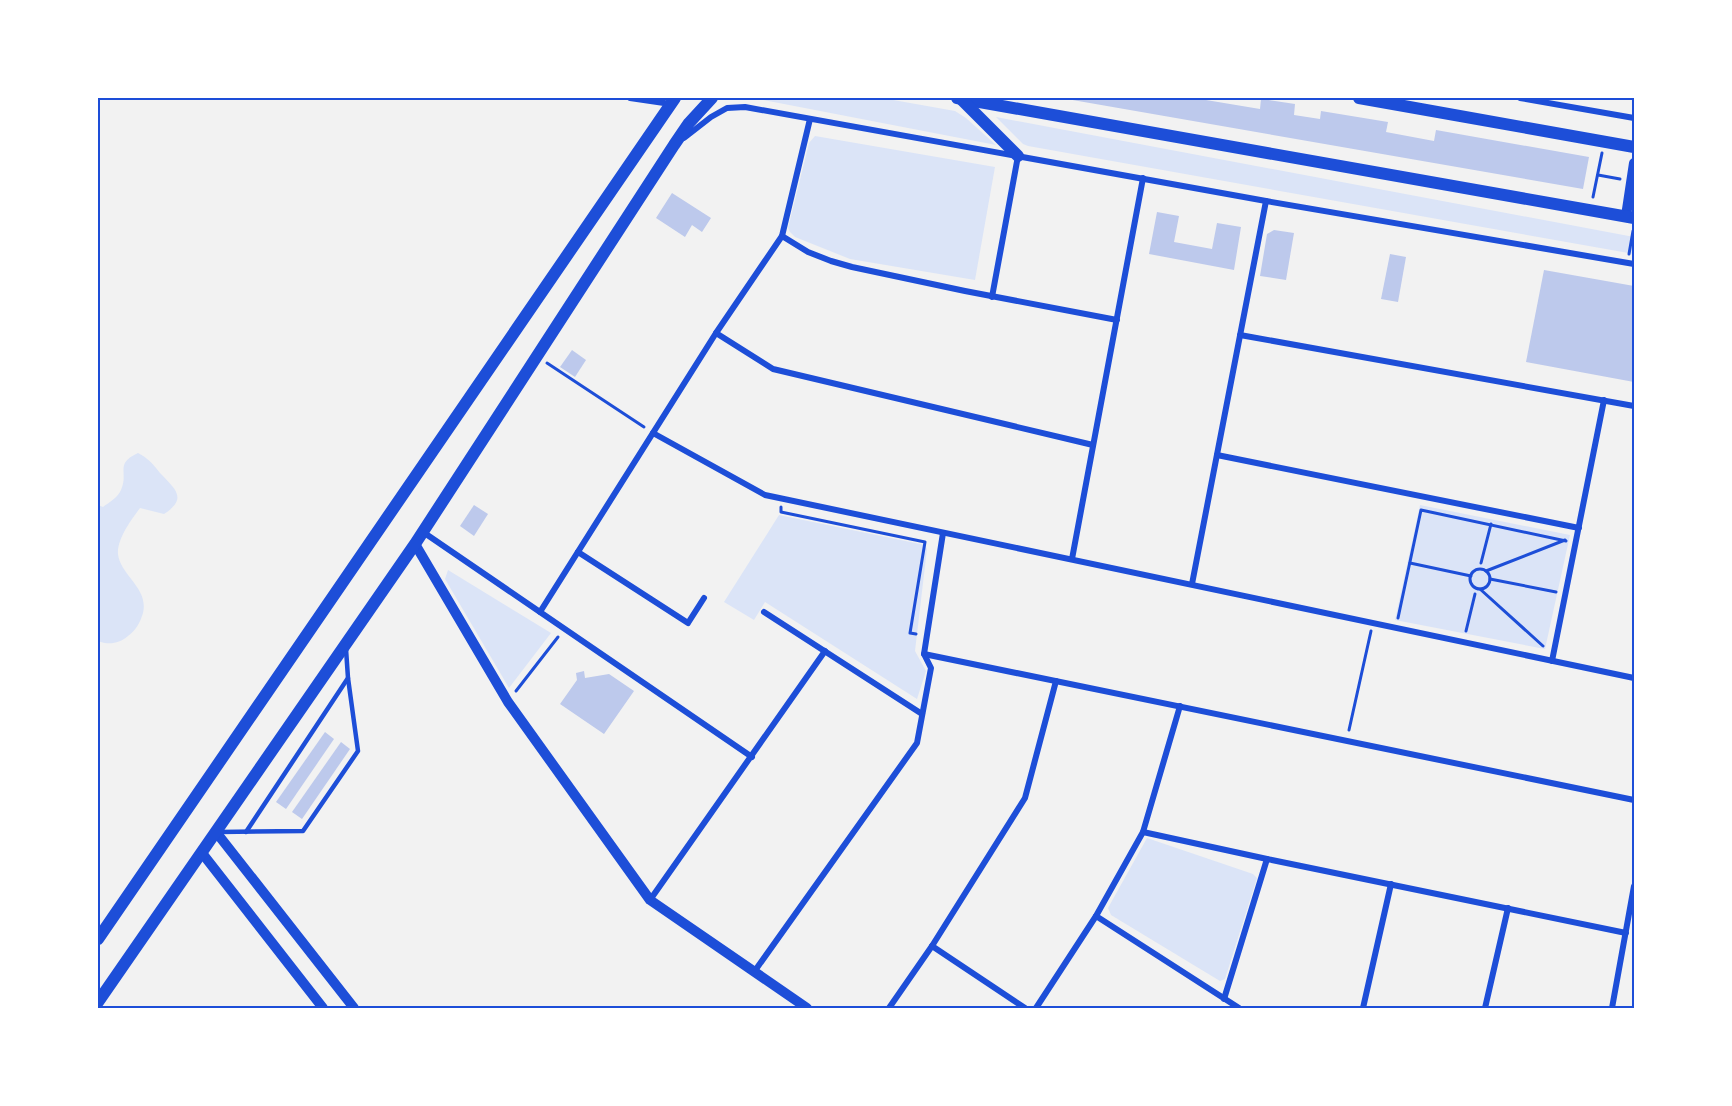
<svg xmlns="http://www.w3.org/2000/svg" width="1732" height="1106" viewBox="0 0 1732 1106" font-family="'Public Sans',sans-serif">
<rect width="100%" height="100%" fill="#f2f2f2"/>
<g fill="#dbe4f7">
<polygon points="753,98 882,98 955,111 966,118 996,145"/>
<polygon points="996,117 1634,237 1634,254 1028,146 1023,144"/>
<polygon points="815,136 995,167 975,280 850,259 795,237 790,232 788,228 809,143"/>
<path d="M138 453C148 458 153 464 160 473 174 488 189 498 164 514L140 508C131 520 117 539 118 554 120 575 149 588 143 613 140 623 136 630 128 636 119 644 108 645 98 641V505L103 507C110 502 118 497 121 490 129 472 114 464 138 453Z"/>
<polygon points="1420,505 1570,535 1545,649 1395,620"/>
<polygon points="779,515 925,545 927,549 915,651 926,671 917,699 765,602 754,620 724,602"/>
<polygon points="448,570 551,633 509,688 445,579"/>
<polygon points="1147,838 1253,874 1257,878 1225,979 1220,981 1111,915 1108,908"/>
</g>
<g fill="#bdc9ec">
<polygon points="1061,98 1194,98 1260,109 1261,99 1295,104 1294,115 1320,119 1321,111 1388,122 1386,132 1434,141 1436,130 1589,157 1583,189"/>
<polygon points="672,193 711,218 702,232 692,225 685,237 656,218"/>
<polygon points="1157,212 1179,216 1174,242 1212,249 1217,223 1241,227 1234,270 1149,254"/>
<polygon points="1274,230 1294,233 1286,280 1260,276 1267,234"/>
<polygon points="1390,254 1406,257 1398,302 1381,299"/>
<polygon points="1544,270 1634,286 1634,382 1526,362"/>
<polygon points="572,350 586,360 575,377 560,367"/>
<polygon points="474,505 488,514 474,536 460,526"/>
<polygon points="584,671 585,678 609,674 634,691 604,734 560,704 577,680 576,673"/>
<polygon points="325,732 334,739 286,809 276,802"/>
<polygon points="341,742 350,749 302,819 292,812"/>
</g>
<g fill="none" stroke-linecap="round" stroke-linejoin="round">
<g stroke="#1d4ed8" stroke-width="3">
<polyline points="1598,175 1620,179"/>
<polyline points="1593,197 1602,153"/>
<polyline points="1629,254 1633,231"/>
<polyline points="547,363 644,427"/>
<polyline points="781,507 781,512 925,542 910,633 916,634"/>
<polyline points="1410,563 1471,576"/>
<polyline points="1481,563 1491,524"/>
<circle cx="1480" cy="579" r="10"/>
<polyline points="1486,571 1565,540"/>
<polyline points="1490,579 1556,592"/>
<polyline points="1480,589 1543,646"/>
<polyline points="1398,618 1421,510 1566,541"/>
<polyline points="1466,631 1475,594"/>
<polyline points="516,691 558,637"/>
<polyline points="1349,730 1371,631"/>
</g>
<g stroke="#1d4ed8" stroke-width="4.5">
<polyline points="219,832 303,831 358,751 348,678"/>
<polyline points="246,832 348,678 346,649"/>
</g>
<g stroke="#1d4ed8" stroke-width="6">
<polyline points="630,98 671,104"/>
<polyline points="1520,98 1634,118"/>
<polyline points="684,138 711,117 727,108 745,107 1266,201 1634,264"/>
<polyline points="782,236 808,252 831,261 852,267 965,291 1117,320"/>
<polyline points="992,297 1018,156"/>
<polyline points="716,333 773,369 1093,445"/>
<polyline points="1240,335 1634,406"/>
<polyline points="653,433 765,495 1634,678"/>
<polyline points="1217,455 1579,528"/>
<polyline points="423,532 752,757"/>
<polyline points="578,552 688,623 704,598"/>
<polyline points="1072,559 1143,178"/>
<polyline points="1192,584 1266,201"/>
<polyline points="540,612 716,333 782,236 810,119"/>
<polyline points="764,612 922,714"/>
<polyline points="924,654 1634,800"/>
<polyline points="1552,661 1604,400"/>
<polyline points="1143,832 1267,859 1626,933"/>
<polyline points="650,900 825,651"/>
<polyline points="1096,916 1239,1008"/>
<polyline points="932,946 1025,1008"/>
<polyline points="754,972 917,743 931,668 924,654 943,533"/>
<polyline points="1224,999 1267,859"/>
<polyline points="889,1008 932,946 1025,798 1056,681"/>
<polyline points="1036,1008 1096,916 1143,832 1180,706"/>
<polyline points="1363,1008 1391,884"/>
<polyline points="1485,1008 1508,908"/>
<polyline points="1612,1008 1634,886"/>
</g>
<g stroke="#1d4ed8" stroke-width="10">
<polyline points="1626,216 1634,163"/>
<polyline points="415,544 508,702 650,900 807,1008"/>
<polyline points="216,832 354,1008"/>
<polyline points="202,853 323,1008"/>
</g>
<g stroke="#1d4ed8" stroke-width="12">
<polyline points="957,98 1634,218"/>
<polyline points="960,98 1018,156"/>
<polyline points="1359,98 1634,147"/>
<polyline points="98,939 675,98"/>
<polyline points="98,1002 415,544 674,145 689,123 712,98"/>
</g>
</g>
<rect width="1732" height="1106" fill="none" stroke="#ffffff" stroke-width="198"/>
<rect x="99" y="99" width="1534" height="908" fill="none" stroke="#1d4ed8" stroke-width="2"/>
</svg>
